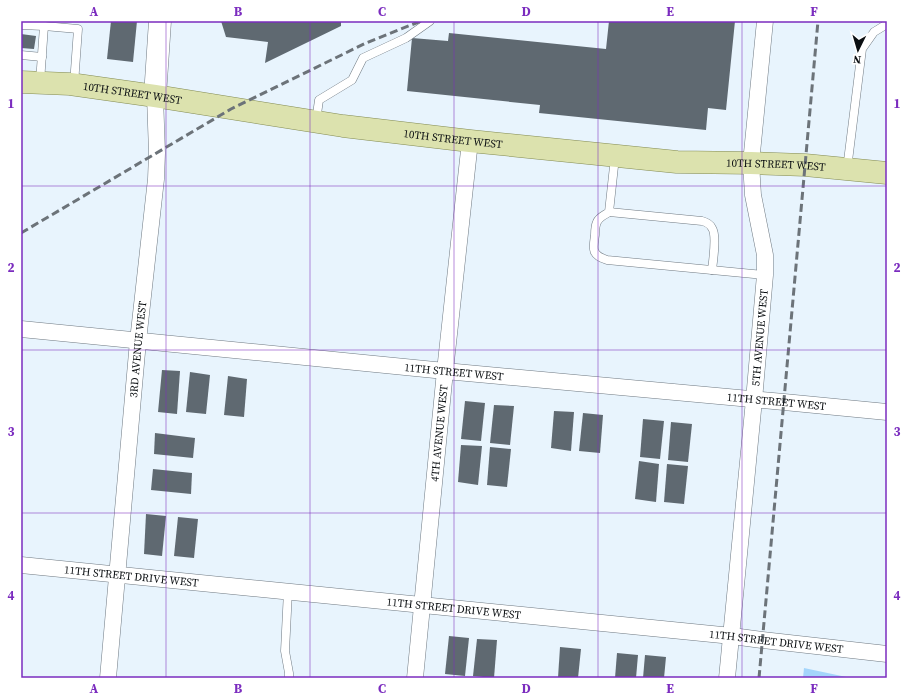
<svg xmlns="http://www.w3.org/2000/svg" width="908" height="699" viewBox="0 0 908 699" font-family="'Source Serif 4',serif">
<rect width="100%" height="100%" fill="#e8f4fd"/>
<polygon fill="#a4d5fb" points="804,668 851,678 803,678"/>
<g fill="#5f6971">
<polygon points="111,21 137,21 133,62 107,59"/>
<polygon points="221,21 341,21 341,26 265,63 268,42 226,37"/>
<polygon points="609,21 735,21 726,110 708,108 706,130 539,113 540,105 407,91 412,38 448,41 449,33 606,49"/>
<polygon points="21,34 36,36 34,49 21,48"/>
<polygon points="162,370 180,371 177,414 158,412"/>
<polygon points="190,372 210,375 206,414 186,412"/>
<polygon points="228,376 247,379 244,417 224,415"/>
<polygon points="465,401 485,403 481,441 461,439"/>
<polygon points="494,405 514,406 510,445 490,443"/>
<polygon points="554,411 574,412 571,451 551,448"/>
<polygon points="583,413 603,415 600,453 579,451"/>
<polygon points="643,419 664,421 660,459 640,457"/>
<polygon points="671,422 692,424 688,462 668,460"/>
<polygon points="155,433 195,438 193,458 154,454"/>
<polygon points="461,445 482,446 478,485 458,482"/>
<polygon points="490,447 511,449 507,487 487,485"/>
<polygon points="639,461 659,464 656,502 635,499"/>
<polygon points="667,464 688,466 684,504 664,502"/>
<polygon points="153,469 192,473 191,494 151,490"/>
<polygon points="146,514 166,516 162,556 144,554"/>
<polygon points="178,517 198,519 194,558 174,556"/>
<polygon points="449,636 469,638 465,676 445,674"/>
<polygon points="477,639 497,640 494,678 473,676"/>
<polygon points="560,647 581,649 578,678 558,678"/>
<polygon points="617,653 638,655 636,678 615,678"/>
<polygon points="645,655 666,657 664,678 643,678"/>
</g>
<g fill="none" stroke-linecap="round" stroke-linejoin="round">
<g stroke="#6f7982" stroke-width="9">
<g id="lane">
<polyline points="21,25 44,26 78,29 74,84"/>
<polyline points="21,55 42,57"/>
<polyline points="40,82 44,26"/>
<polyline points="316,121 319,100 352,80 363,58 406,38 430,21"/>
<path d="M615 157 609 212C605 215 599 217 597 222 595 226 595 231 595 235 593 249 591 255 607 260L765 275"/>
<polyline points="847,169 862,49 874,32 887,24"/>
<path d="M609 212 702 221C706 222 710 224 712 228 717 235 713 261 712 270"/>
<polyline points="288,591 285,651 289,673 289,678"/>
</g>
</g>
<g stroke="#6f7982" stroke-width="17">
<g id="street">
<path id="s1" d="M21 329 445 371 784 402 887 412"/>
<path id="s2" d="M21 565 732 636 762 640 887 654"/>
<path id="s3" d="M108 678 138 341 156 179 157 153 155 96"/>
<path id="s4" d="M415 678 445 371 470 141"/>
<path id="s5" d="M727 678 754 400 765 275V255L753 195 751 163 765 21"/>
</g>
</g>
<g stroke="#6f7982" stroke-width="23">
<polyline id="secondary" points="155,96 160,21"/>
</g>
<g stroke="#838b54" stroke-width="23">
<g id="primary">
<path id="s6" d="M21 82 70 84 155 96 343 126 470 141 677 162 751 163 805 165 887 173"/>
</g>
</g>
<use href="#lane" stroke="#fff" stroke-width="8"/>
<use href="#street" stroke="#fff" stroke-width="16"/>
<use href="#secondary" stroke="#fff" stroke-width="22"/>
<use href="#primary" stroke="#dce2ae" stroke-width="22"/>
<g stroke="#6c7379" stroke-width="3" stroke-dasharray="8 4" stroke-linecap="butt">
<polyline points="21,233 231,109 366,43 421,21"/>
<polyline points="759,678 818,21"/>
</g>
</g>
<path fill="none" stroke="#7b2cbf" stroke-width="1" stroke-opacity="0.55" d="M166 21V678M310 21V678M454 21V678M598 21V678M742 21V678M21 186H887M21 350H887M21 513H887"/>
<g text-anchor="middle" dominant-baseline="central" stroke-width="3.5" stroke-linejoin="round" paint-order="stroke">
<g font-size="11" fill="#0b0f12" stroke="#fff">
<text stroke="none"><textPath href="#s6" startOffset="112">10TH STREET WEST</textPath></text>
<text stroke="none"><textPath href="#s6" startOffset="436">10TH STREET WEST</textPath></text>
<text stroke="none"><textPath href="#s6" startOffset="760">10TH STREET WEST</textPath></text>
<text stroke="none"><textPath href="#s5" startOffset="342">5TH AVENUE WEST</textPath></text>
<text stroke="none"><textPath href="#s3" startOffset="330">3RD AVENUE WEST</textPath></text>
<text stroke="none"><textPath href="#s1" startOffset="435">11TH STREET WEST</textPath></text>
<text stroke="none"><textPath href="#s1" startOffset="759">11TH STREET WEST</textPath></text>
<text stroke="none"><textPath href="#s4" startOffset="246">4TH AVENUE WEST</textPath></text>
<text stroke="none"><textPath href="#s2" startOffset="111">11TH STREET DRIVE WEST</textPath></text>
<text stroke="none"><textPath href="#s2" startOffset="435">11TH STREET DRIVE WEST</textPath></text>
<text stroke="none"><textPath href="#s2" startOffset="759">11TH STREET DRIVE WEST</textPath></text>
</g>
</g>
<rect width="908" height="699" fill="none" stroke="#ffffff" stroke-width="44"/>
<g transform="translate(858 50) rotate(185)" stroke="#ffffff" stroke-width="3" paint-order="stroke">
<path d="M0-3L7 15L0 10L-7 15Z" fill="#0b0f12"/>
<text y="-6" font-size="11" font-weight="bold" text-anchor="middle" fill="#0b0f12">N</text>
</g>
<rect x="22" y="22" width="864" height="655" fill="none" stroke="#7b2cbf" stroke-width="1.5"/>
<g font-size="13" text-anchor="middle" font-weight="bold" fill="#7b2cbf">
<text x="94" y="16">A</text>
<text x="238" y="16">B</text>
<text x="382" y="16">C</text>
<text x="526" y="16">D</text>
<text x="670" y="16">E</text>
<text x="814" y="16">F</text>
<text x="11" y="108">1</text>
<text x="897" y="108">1</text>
<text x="11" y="272">2</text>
<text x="897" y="272">2</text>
<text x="11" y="436">3</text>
<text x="897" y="436">3</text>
<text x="11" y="600">4</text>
<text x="897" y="600">4</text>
<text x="94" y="693">A</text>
<text x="238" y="693">B</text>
<text x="382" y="693">C</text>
<text x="526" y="693">D</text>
<text x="670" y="693">E</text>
<text x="814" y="693">F</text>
</g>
</svg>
